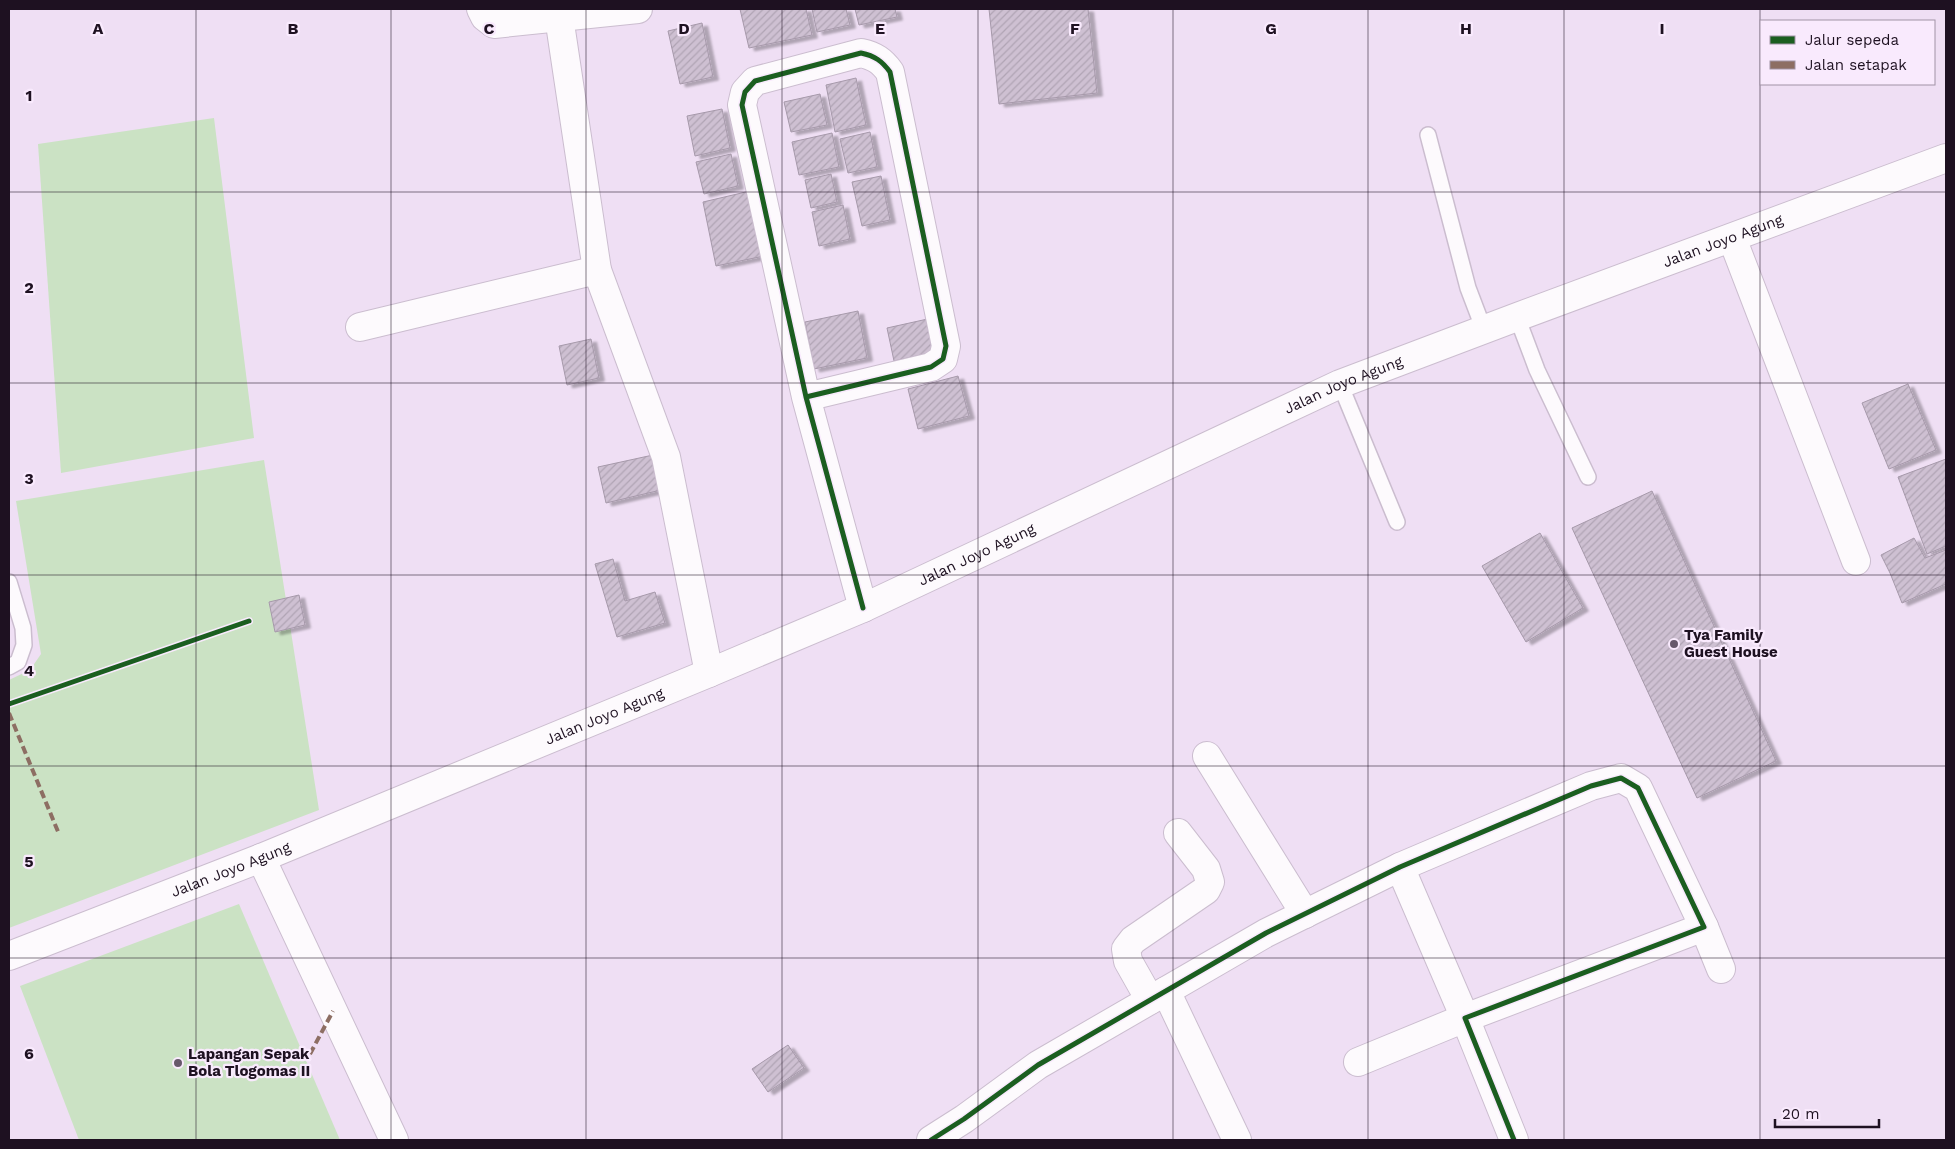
<svg xmlns="http://www.w3.org/2000/svg" width="1955" height="1149" viewBox="0 0 1955 1149" font-family="'Work Sans',sans-serif">
<defs>
<pattern id="building-hatch" width="6" height="6" patternUnits="userSpaceOnUse" patternTransform="scale(1.25)"><rect width="6" height="6" fill="#cec0d2"/><path d="M-1 1l2-2M0 6l6-6M5 7l2-2" fill="none" stroke="#b0a4b4"/></pattern>
<filter id="shadow"><feDropShadow dx="5.5" dy="3" stdDeviation="1" flood-color="#0004"/></filter>
</defs>
<rect width="100%" height="100%" fill="#efdff4"/>
<g fill="#cbe2c4">
<polygon points="214,118 254,438 61,473 38,144"/>
<polygon points="264,460 319,810 9,928 9,680 30,670 41,654 16,501"/>
<polygon points="239,904 340,1140 79,1140 20,986"/>
</g>
<g fill="url(#building-hatch)" stroke="#a699aa" filter="url(#shadow)">
<polygon points="740,9 806,9 812,35 749,48"/>
<polygon points="812,9 846,9 850,25 817,32"/>
<polygon points="855,9 895,9 897,17 859,25"/>
<polygon points="989,9 1088,9 1097,93 999,104"/>
<polygon points="702,23 713,77 680,84 668,31"/>
<polygon points="856,78 866,125 835,132 826,85"/>
<polygon points="820,94 827,125 791,132 784,102"/>
<polygon points="722,109 730,148 695,156 687,116"/>
<polygon points="870,132 877,167 848,173 840,139"/>
<polygon points="832,133 839,167 799,175 792,142"/>
<polygon points="731,154 738,186 704,194 696,162"/>
<polygon points="831,174 837,202 811,208 805,180"/>
<polygon points="881,176 890,220 862,226 852,182"/>
<polygon points="750,191 764,256 716,266 703,202"/>
<polygon points="843,205 850,239 819,246 812,212"/>
<polygon points="858,311 867,358 814,369 805,322"/>
<polygon points="932,318 939,351 894,361 887,328"/>
<polygon points="591,339 599,378 567,385 559,346"/>
<polygon points="958,376 969,416 918,429 908,389"/>
<polygon points="1908,384 1936,450 1889,469 1862,403"/>
<polygon points="653,455 661,490 606,503 598,467"/>
<polygon points="1946,459 1946,546 1927,554 1898,477"/>
<polygon points="1652,491 1776,761 1697,798 1572,528"/>
<polygon points="1540,533 1583,608 1526,642 1482,566"/>
<polygon points="1914,538 1925,558 1946,550 1946,584 1902,603 1890,573 1881,555"/>
<polygon points="613,559 625,601 655,592 665,623 617,637 595,564"/>
<polygon points="299,595 305,625 275,632 269,602"/>
<polygon points="788,1045 804,1068 768,1092 752,1069"/>
</g>
<g fill="none" stroke-linecap="round" stroke-linejoin="round">
<g stroke="#cbbdcf" stroke-width="18">
<g id="service">
<polyline points="1428,135 1468,288 1484,330"/>
<polyline points="1517,317 1537,370 1588,477"/>
<polyline points="1340,384 1397,522"/>
<polyline points="9,582 23,628 24,645 18,662 9,667"/>
</g>
</g>
<g stroke="#cbbdcf" stroke-width="30">
<g id="minor">
<polyline points="481,9 485,17 494,24 638,9"/>
<polyline points="559,17 597,270 666,457 709,673"/>
<polyline points="1732,238 1856,561"/>
<polyline points="360,327 597,270"/>
<path d="M806 397 931 367 943 359 946 346 890 72C882 61 875 56 861 53L755 81 745 92 742 105 806 397 863 608"/>
<polyline points="1207,756 1305,914"/>
<polyline points="261,858 394,1140"/>
<polyline points="1704,927 1721,969"/>
<polyline points="1166,991 1237,1140"/>
<polyline points="1150,1000 1128,961 1126,949 1133,940 1206,890 1210,882 1206,869 1178,833"/>
<polyline points="1358,1062 1465,1018 1400,867"/>
<polyline points="931,1140 964,1119 1038,1065 1266,933 1400,867 1591,786 1621,778 1638,788 1704,927 1465,1018 1514,1140"/>
</g>
</g>
<g stroke="#cbbdcf" stroke-width="30">
<g id="secondary">
<path id="s1" d="M9 956 261 858 709 673 863 608 1340 384 1517 317 1946 158"/>
</g>
</g>
<use href="#service" stroke="#fdfafd" stroke-width="15"/>
<use href="#minor" stroke="#fdfafd" stroke-width="28"/>
<use href="#secondary" stroke="#fdfafd" stroke-width="28"/>
<g stroke="#8d6e63" stroke-width="4" stroke-dasharray="8 4" stroke-linecap="butt">
<polyline points="9,713 59,834"/>
<polyline points="310,1054 333,1011"/>
</g>
<g stroke="#f9eafd" stroke-width="8">
<g id="cycleway">
<path d="M806 397 931 367 943 359 946 346 890 72C882 61 875 56 861 53L755 81 745 92 742 105 806 397 863 608"/>
<polyline points="9,704 249,621"/>
<polyline points="931,1140 964,1119 1038,1065 1266,933 1400,867 1591,786 1621,778 1638,788 1704,927 1465,1018 1514,1140"/>
</g>
</g>
<use href="#cycleway" stroke="#1b5e20" stroke-width="5"/>
</g>
<path fill="none" stroke="#1e1121" stroke-width="1" stroke-opacity="0.55" d="M196 9V1140M391 9V1140M586 9V1140M782 9V1140M978 9V1140M1173 9V1140M1368 9V1140M1564 9V1140M1760 9V1140M9 192H1946M9 383H1946M9 575H1946M9 766H1946M9 958H1946"/>
<g fill="#67596b" stroke="#f9eafd" stroke-width="2">
<circle cx="1674" cy="644" r="5"/>
<circle cx="178" cy="1063" r="5"/>
</g>
<g text-anchor="middle" dominant-baseline="central" stroke-width="4.5" stroke-linejoin="round" paint-order="stroke">
<g font-size="15" fill="#1e1121" stroke="#f9eafd">
<text stroke="none"><textPath href="#s1" startOffset="1858">Jalan Joyo Agung</textPath></text>
<text stroke="none"><textPath href="#s1" startOffset="1452">Jalan Joyo Agung</textPath></text>
<text stroke="none"><textPath href="#s1" startOffset="1048">Jalan Joyo Agung</textPath></text>
<text stroke="none"><textPath href="#s1" startOffset="642">Jalan Joyo Agung</textPath></text>
<text stroke="none"><textPath href="#s1" startOffset="238">Jalan Joyo Agung</textPath></text>
</g>
<g font-size="15" font-weight="bold" fill="#1e1121" stroke="#f9eafd" text-anchor="start">
<text x="1684" y="635">Tya Family<tspan x="1684" dy="17">Guest House</tspan></text>
<text x="188" y="1054">Lapangan Sepak<tspan x="188" dy="17">Bola Tlogomas II</tspan></text>
</g>
</g>
<g font-size="16" text-anchor="middle" font-weight="bold" fill="#1e1121" stroke="#f9eafd" stroke-width="4.5" stroke-linejoin="round" paint-order="stroke">
<text x="98" y="34">A</text>
<text x="293" y="34">B</text>
<text x="489" y="34">C</text>
<text x="684" y="34">D</text>
<text x="880" y="34">E</text>
<text x="1075" y="34">F</text>
<text x="1271" y="34">G</text>
<text x="1466" y="34">H</text>
<text x="1662" y="34">I</text>
<text x="29" y="101">1</text>
<text x="29" y="293">2</text>
<text x="29" y="484">3</text>
<text x="29" y="676">4</text>
<text x="29" y="867">5</text>
<text x="29" y="1059">6</text>
</g>
<rect width="1955" height="1149" fill="none" stroke="#1e1121" stroke-width="20"/>
<rect x="1760" y="20" width="175" height="65" fill="#f9eafd" stroke="#a193a5"/>
<rect x="1770" y="36" width="25" height="8" fill="#1b5e20" stroke="#a193a5"/>
<text x="1805" y="45" font-size="15" fill="#1e1121">Jalur sepeda</text>
<rect x="1770" y="61" width="25" height="8" fill="#8d6e63" stroke="#a193a5"/>
<text x="1805" y="70" font-size="15" fill="#1e1121">Jalan setapak</text>
<path d="M1775 1119v8h104v-8" fill="none" stroke="#1e1121" stroke-width="2.5"/>
<text x="1782" y="1119" font-size="15" fill="#1e1121" stroke="#f9eafd" stroke-width="4" paint-order="stroke">20 m</text>
</svg>
